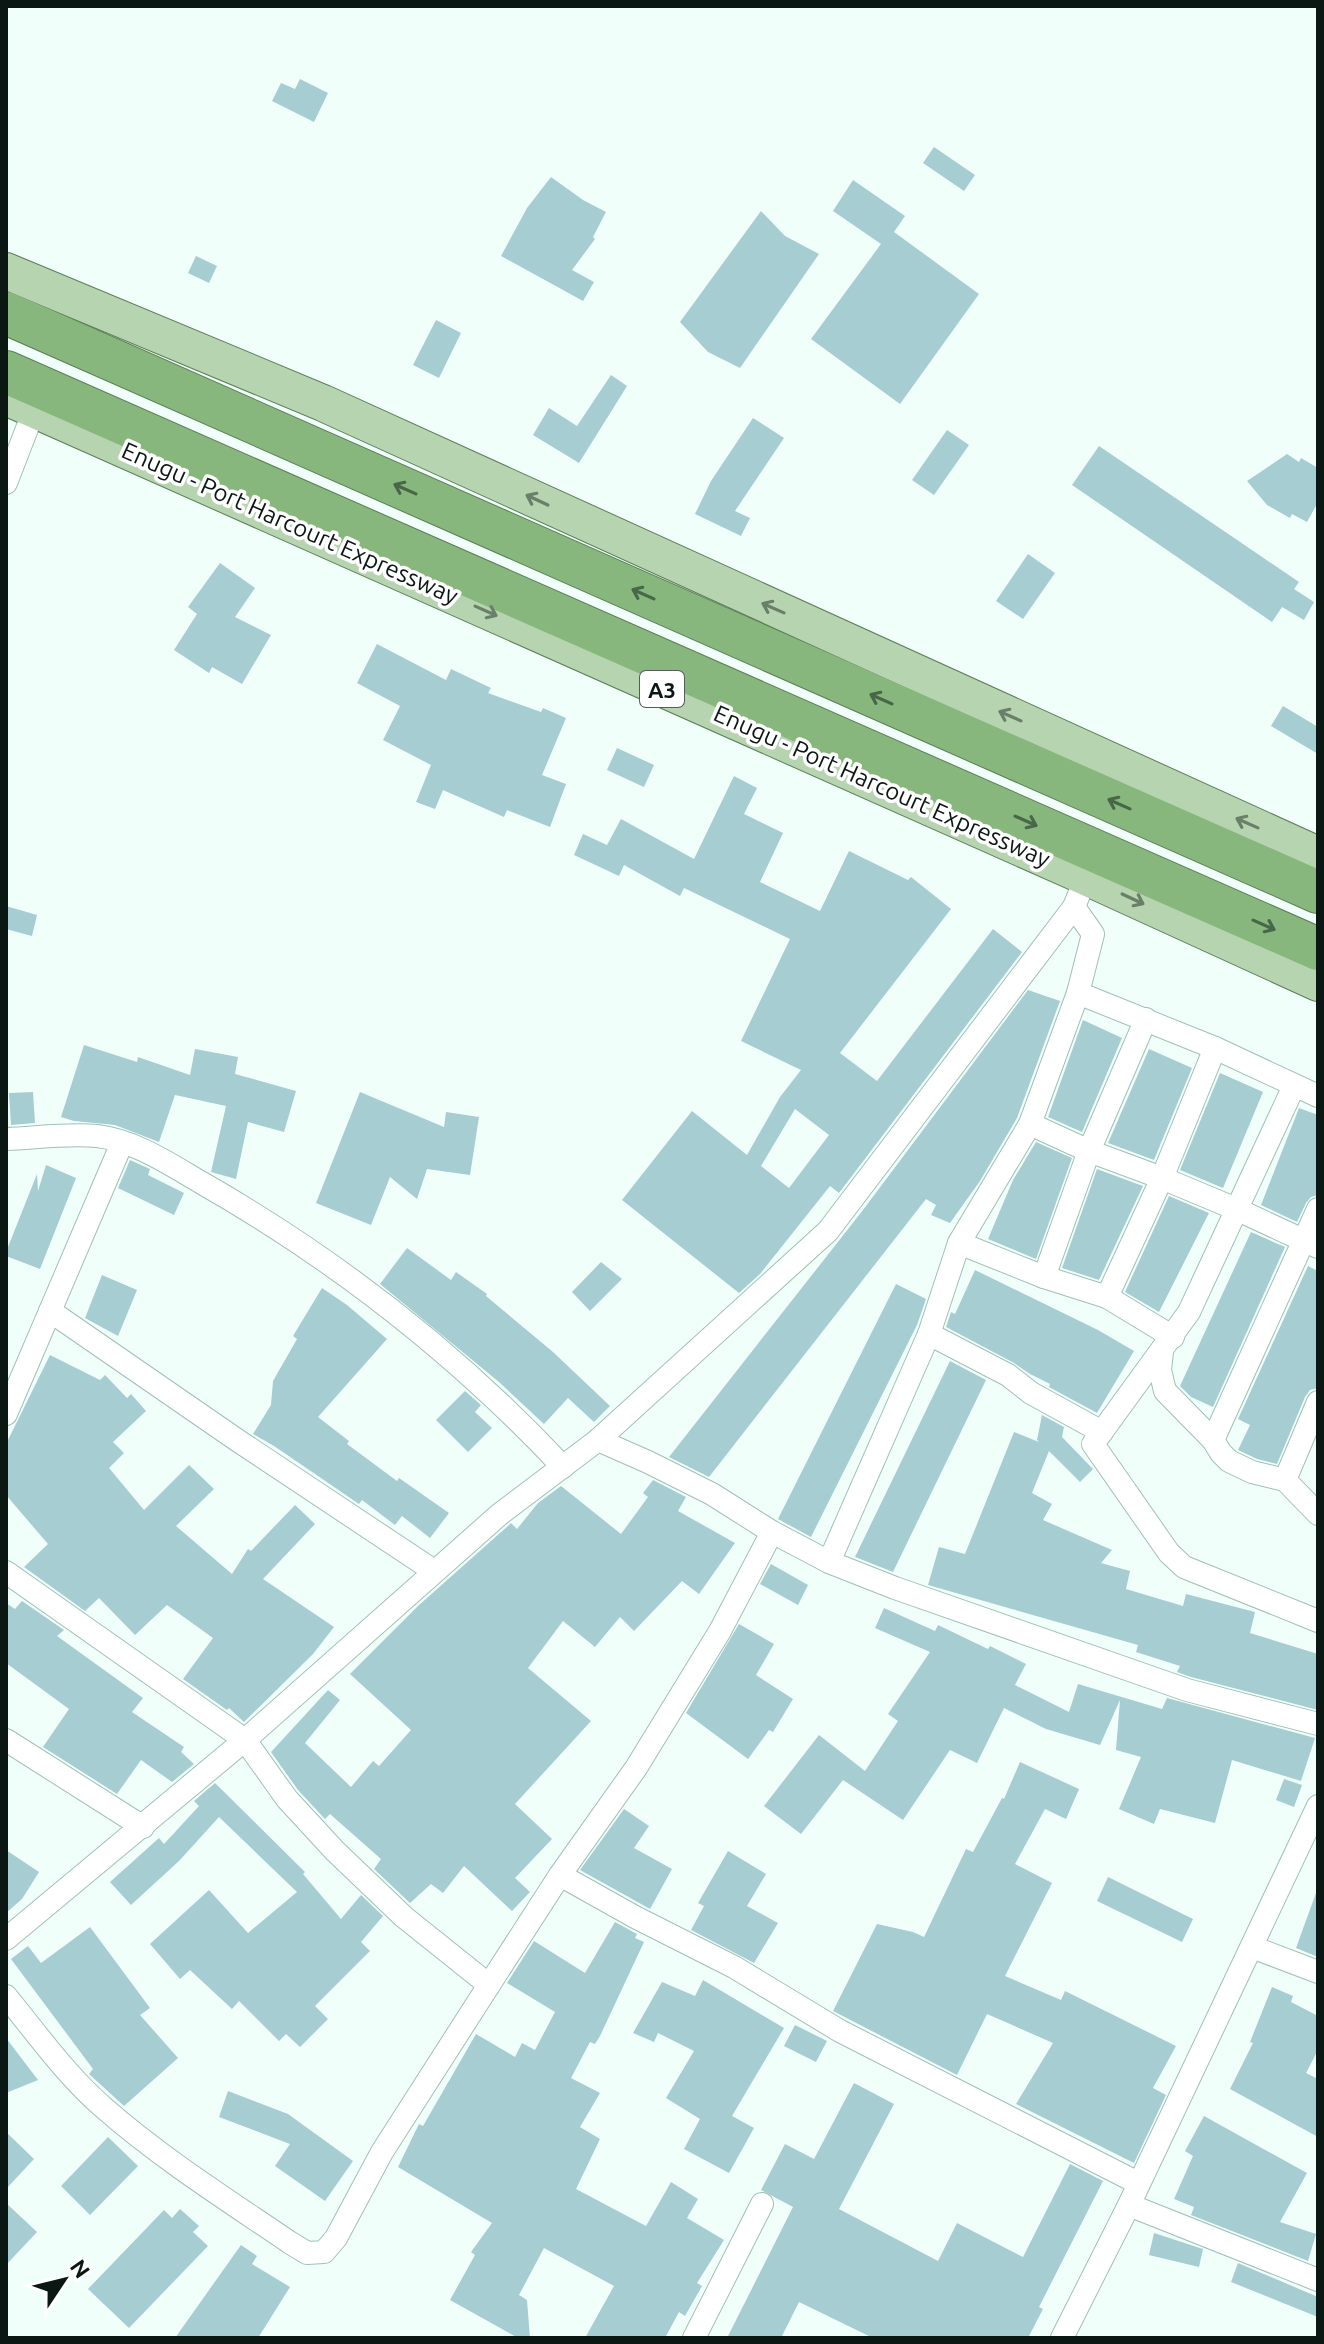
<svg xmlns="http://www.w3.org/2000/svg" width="1324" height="2344" viewBox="0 0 1324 2344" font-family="Ubuntu,sans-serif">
<rect width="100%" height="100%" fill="#f1fffa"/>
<g fill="#a6cdd1" fill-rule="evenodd">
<polygon points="300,79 328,93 314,122 272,101 281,83 295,89"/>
<polygon points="934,147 975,175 964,191 923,163"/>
<polygon points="551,177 583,200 606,212 593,237 595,239 572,270 594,282 583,301 501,256 527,208"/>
<polygon points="853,180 905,216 894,232 979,294 900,404 811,339 881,244 833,211"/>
<polygon points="761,211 785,236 819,254 740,368 708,352 680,322"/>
<polygon points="196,256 217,266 209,283 188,273"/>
<polygon points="436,320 461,333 439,378 413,365"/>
<polygon points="611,375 627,386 579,463 533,435 549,408 577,426"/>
<polygon points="753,418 784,438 735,511 750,518 741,536 695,514 711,481"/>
<polygon points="947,430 969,445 934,495 912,480"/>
<polygon points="1099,446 1299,582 1294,589 1314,602 1304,620 1282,607 1272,622 1072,485"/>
<polygon points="1287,454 1299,462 1301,458 1318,468 1318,502 1307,522 1292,514 1290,518 1267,505 1247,481"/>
<polygon points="1028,554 1055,573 1023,619 996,601"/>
<polygon points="220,563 255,588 235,617 271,635 242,684 212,667 209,673 174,650 197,614 188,607"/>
<polygon points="377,644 446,680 451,669 491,688 488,693 541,712 543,708 566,718 542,775 566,784 550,827 507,810 504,817 443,790 435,809 416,802 431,765 383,740 400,706 357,683"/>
<polygon points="1283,706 1318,727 1318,754 1271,726"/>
<polygon points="617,748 654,765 644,787 607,770"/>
<path d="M734 776 757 788 744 814 783 833 760 882 820 911 849 851 908 880 911 877 951 909 840 1053 877 1081 993 929 1022 952 839 1193 830 1186 760 1274 739 1293 622 1200 692 1111 747 1155 780 1097 801 1070 741 1041 790 939 684 888 680 896 624 865 619 876 574 855 583 834 607 845 621 819 694 859ZM795 1109 829 1135 789 1188 761 1166Z"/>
<polygon points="6,906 37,915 32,936 6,929"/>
<polygon points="1028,990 1060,1001 1017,1118 980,1181 950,1223 931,1215 936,1205 926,1199 709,1477 669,1457 863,1210"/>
<polygon points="1083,1020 1122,1038 1082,1132 1048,1117"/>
<polygon points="84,1045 137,1062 138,1057 190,1075 195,1049 238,1057 235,1074 296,1091 284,1132 248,1122 236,1179 211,1172 226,1106 175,1095 159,1142 115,1125 74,1121 61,1117"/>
<polygon points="1149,1049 1192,1068 1154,1160 1108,1143"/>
<polygon points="1220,1073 1263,1092 1223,1188 1180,1170"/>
<polygon points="33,1092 35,1123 11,1125 9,1093"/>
<polygon points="360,1092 444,1127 446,1112 479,1117 470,1175 427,1169 417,1199 390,1177 371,1225 316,1203"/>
<polygon points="1299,1108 1318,1115 1318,1195 1311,1197 1306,1203 1297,1222 1261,1205"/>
<polygon points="1036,1142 1072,1158 1036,1259 988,1239 1013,1180"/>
<polygon points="130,1160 150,1169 148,1175 184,1193 174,1215 118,1188"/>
<polygon points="46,1165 76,1178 40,1269 6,1256 6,1252 37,1174 38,1191"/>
<polygon points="1097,1169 1143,1186 1099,1280 1062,1268"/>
<polygon points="1169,1196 1209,1213 1159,1312 1125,1292"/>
<polygon points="1251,1232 1285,1247 1213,1407 1191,1397 1180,1386"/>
<polygon points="407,1248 451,1280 456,1272 487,1294 486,1296 553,1352 610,1406 594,1422 568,1398 544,1424 499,1382 380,1284"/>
<polygon points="601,1262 622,1279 590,1311 572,1292"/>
<polygon points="1308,1266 1318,1271 1318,1388 1310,1390 1305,1397 1277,1464 1257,1459 1238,1450 1250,1425 1238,1419"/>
<polygon points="975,1270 1098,1330 1134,1351 1097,1413 1049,1387 1050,1384 1030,1374 1014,1363 946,1327 951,1312 955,1314"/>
<polygon points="102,1275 137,1290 118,1336 85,1318"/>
<polygon points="896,1284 926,1299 917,1325 811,1537 778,1519"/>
<polygon points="322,1288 347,1305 387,1339 318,1417 349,1441 347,1444 397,1481 399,1478 449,1513 430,1538 402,1516 395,1525 362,1500 359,1504 274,1446 253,1434 271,1405 273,1381 297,1339 293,1336"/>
<polygon points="50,1355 100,1380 105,1375 127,1398 131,1394 146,1411 113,1442 124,1453 109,1468 144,1510 189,1465 214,1489 176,1526 232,1574 248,1549 251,1551 295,1505 315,1524 263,1579 334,1627 313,1654 244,1722 229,1708 227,1710 183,1679 213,1638 167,1605 135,1635 99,1598 85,1611 24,1567 48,1544 6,1495 6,1444"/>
<polygon points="950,1361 986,1380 893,1572 855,1557"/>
<polygon points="465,1391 481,1405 475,1412 492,1428 468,1452 436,1420"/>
<polygon points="1042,1415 1064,1427 1062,1437 1093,1469 1080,1482 1049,1451 1032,1493 1052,1504 1043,1520 1112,1550 1101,1563 1130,1571 1126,1589 1183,1606 1186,1594 1255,1612 1250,1633 1318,1654 1318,1710 1191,1677 1177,1672 1180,1666 1136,1652 1138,1645 928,1585 939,1547 965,1554 1014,1432 1039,1442 1037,1440"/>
<polygon points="653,1480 686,1497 678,1511 735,1543 699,1594 682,1581 634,1631 620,1617 595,1647 563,1621 528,1668 591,1721 515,1804 552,1839 515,1878 530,1892 512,1911 464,1866 443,1893 431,1884 410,1903 374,1869 381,1859 330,1814 325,1819 298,1790 271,1752 328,1690 340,1700 305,1743 351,1787 373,1761 379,1766 411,1730 350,1674 418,1606 509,1525 511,1523 517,1529 538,1503 561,1486 621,1534 648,1497 643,1493"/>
<polygon points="771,1564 808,1585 798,1605 760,1584"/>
<polygon points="22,1601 64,1630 57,1636 143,1698 132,1712 184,1747 181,1752 194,1764 172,1782 141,1760 117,1794 43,1747 69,1709 6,1663 6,1603 15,1609"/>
<polygon points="884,1608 935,1631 938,1625 988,1649 990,1646 1026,1664 1015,1685 1069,1712 1078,1684 1162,1709 1167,1698 1315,1738 1301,1781 1232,1760 1215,1823 1160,1809 1154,1824 1119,1809 1141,1757 1116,1750 1120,1700 1100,1745 1046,1729 1004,1708 977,1763 950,1750 903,1820 843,1780 801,1834 764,1806 819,1735 865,1771 898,1721 888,1714 930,1652 875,1628"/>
<polygon points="739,1624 774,1644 756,1675 793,1699 773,1732 769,1730 748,1759 686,1713"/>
<polygon points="1020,1762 1079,1789 1066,1819 1045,1809 1015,1864 1052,1883 1005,1976 1061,2000 1065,1991 1176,2046 1153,2088 1166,2095 1134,2163 1016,2104 1053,2043 987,2014 957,2075 833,2011 877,1924 913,1932 924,1937 966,1849 973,1852 1002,1798 1004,1799"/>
<polygon points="1284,1779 1302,1785 1294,1807 1276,1800"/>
<polygon points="215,1783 305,1872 303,1874 341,1919 361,1895 383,1916 361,1942 370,1951 315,2006 328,2019 300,2047 286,2034 279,2041 239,2001 232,2009 190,1970 180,1979 150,1944 209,1890 248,1933 297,1892 219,1817 179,1861 131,1905 110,1882 159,1838 164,1844 199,1806 194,1801"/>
<polygon points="624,1809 649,1826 634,1848 672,1869 650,1909 580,1870"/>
<polygon points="6,1850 39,1872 22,1899 6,1913"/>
<polygon points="728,1851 766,1874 747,1906 778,1923 754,1963 691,1930 704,1906 698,1903"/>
<polygon points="1108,1877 1193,1919 1182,1942 1097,1901"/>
<polygon points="1316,1893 1318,1894 1318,1957 1296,1948"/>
<polygon points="615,1922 637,1934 635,1938 644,1942 600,2036 595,2044 590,2042 571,2078 600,2093 580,2127 600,2139 576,2189 646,2226 671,2182 698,2199 687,2218 724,2240 697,2283 702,2286 685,2316 679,2312 665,2338 585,2338 614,2286 544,2248 519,2295 527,2300 530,2338 518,2338 450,2300 475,2255 471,2252 492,2223 398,2167 419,2124 423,2126 476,2034 515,2057 522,2043 535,2050 555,2012 507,1983 534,1941 585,1973"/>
<polygon points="90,1927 150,2008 140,2015 178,2058 124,2106 89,2074 93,2069 11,1959 28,1946 41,1963"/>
<polygon points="703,1980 784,2028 732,2116 754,2128 729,2173 684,2149 700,2119 666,2098 694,2051 658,2033 654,2042 633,2033 662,1982 695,1996"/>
<polygon points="1272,1987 1293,1996 1291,2002 1318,2016 1318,2050 1306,2073 1318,2079 1318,2137 1230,2089 1253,2043 1250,2042"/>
<polygon points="795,2025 827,2041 816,2062 784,2046"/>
<polygon points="6,2038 38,2080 6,2093"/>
<polygon points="854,2083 894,2104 839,2209 938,2261 957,2223 1023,2257 1070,2164 1103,2181 1039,2307 1043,2309 1028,2338 873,2338 799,2302 781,2338 727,2338 793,2207 761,2190 785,2144 814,2159"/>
<polygon points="228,2091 288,2114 353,2161 325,2201 275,2166 290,2144 219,2117"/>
<polygon points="1204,2116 1307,2173 1280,2222 1316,2234 1308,2261 1191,2215 1194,2207 1174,2199 1193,2156 1185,2151"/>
<polygon points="6,2132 34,2159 6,2189"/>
<polygon points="108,2137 138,2166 90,2215 61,2186"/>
<polygon points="6,2203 37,2232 6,2265"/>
<polygon points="180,2209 199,2226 193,2232 208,2246 129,2328 88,2289 164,2210 172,2218"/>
<polygon points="1154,2233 1203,2249 1199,2267 1149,2255"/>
<polygon points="241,2245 257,2256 252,2264 290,2287 258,2338 175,2338"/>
<polygon points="1238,2263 1318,2297 1318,2317 1231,2282"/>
</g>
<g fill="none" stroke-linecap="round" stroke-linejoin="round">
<g stroke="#9ec1b4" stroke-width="24">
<g id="street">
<polyline points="6,483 35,408"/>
<polyline points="1078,993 1215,1048 1318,1096"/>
<polyline points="1294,1086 1189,1312 1093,1444 1169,1553 1184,1567 1318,1621"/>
<polyline points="1030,1124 1089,1151 1162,1178 1236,1209 1318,1247"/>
<path d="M6 1139C35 1138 68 1133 97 1136 134 1140 171 1165 202 1183 335 1259 458 1355 563 1467"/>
<polyline points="959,1243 1044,1277 1107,1297 1173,1337"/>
<polyline points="1044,1277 1089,1151 1146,1019"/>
<polyline points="1107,1297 1162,1178 1215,1048"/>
<polyline points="50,1311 237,1440 434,1571"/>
<polyline points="929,1334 1008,1375 1031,1393 1102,1432"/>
<polyline points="1162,1352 1160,1370 1165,1391 1213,1440 1221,1453 1229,1461 1252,1472 1285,1480 1318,1514"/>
<polyline points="6,1414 122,1143"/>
<polyline points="598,1440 648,1462 712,1494 772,1532 829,1562 895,1588 1187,1690 1318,1724"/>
<polyline points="1213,1440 1318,1209"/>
<polyline points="1285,1480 1318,1402"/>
<polyline points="829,1562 929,1334 959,1243 1030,1124 1078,993 1093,934 1074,907"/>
<polyline points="6,1572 245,1740 287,1799 335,1851 404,1917 489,1985"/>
<polyline points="6,1740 143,1827"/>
<polyline points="560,1875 635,1917 734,1967 840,2031 1138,2183"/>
<polyline points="6,1939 245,1740 500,1514 598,1440 828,1231 1074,907 1086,877"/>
<polyline points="1252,1947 1318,1972"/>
<path d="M6 1996C37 2034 66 2075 104 2108 161 2158 226 2199 289 2242L307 2253 324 2252 336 2238 382 2152 489 1985 560 1875 636 1768 720 1631 772 1532"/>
<polyline points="1129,2205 1318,2280"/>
<polyline points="694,2338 762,2204"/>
<polyline points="1062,2338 1129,2205 1318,1806"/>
</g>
</g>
<g stroke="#5b7f57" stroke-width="38">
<g id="primary">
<polyline points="6,271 323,403 1318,855"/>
<polyline points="6,397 1086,877 1318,983"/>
</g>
</g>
<g stroke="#5b7f57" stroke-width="44">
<g id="highway">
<polyline points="6,313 1318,892"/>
<polyline points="6,372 1318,949"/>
</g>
</g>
<use href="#street" stroke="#fff" stroke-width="22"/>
<use href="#primary" stroke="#b7d4b0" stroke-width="36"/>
<use href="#highway" stroke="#87b77c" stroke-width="42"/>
</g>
<defs><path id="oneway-shaft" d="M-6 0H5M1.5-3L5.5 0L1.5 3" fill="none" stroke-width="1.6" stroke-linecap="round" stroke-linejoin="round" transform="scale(2)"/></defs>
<g stroke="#486748">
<use href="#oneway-shaft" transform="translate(405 489) rotate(-156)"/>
<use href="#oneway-shaft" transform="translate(643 594) rotate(-156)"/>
<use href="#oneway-shaft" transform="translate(881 699) rotate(-156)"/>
<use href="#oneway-shaft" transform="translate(1119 804) rotate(-156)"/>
<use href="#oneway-shaft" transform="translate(1026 821) rotate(24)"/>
<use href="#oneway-shaft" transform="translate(1264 925) rotate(24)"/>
</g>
<g stroke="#697f69">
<use href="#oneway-shaft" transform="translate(537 500) rotate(-155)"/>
<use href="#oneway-shaft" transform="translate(773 608) rotate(-156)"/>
<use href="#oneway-shaft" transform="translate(486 611) rotate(24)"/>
<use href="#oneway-shaft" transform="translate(1010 716) rotate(-156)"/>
<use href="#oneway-shaft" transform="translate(1247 823) rotate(-156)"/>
<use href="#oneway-shaft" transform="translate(1133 899) rotate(25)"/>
</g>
<g text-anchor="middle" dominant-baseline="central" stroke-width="7" stroke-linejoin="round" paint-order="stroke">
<rect fill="#fff" stroke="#545d5a" stroke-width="2" x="640" y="671" width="44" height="36" rx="6"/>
<g font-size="22" font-weight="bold" fill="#0a1713">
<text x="662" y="689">A3</text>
</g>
<g font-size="24" fill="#0a1713" stroke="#fff">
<text transform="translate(290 523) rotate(24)">Enugu - Port Harcourt Expressway</text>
<text transform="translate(882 786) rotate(24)">Enugu - Port Harcourt Expressway</text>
</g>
</g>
<rect width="1324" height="2344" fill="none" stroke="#0a1713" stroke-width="16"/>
<g transform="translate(64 2280) rotate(55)" stroke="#ffffff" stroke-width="6" paint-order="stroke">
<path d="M0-6L14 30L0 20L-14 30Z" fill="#0a1713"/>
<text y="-12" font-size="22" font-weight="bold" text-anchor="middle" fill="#0a1713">N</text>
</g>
</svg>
